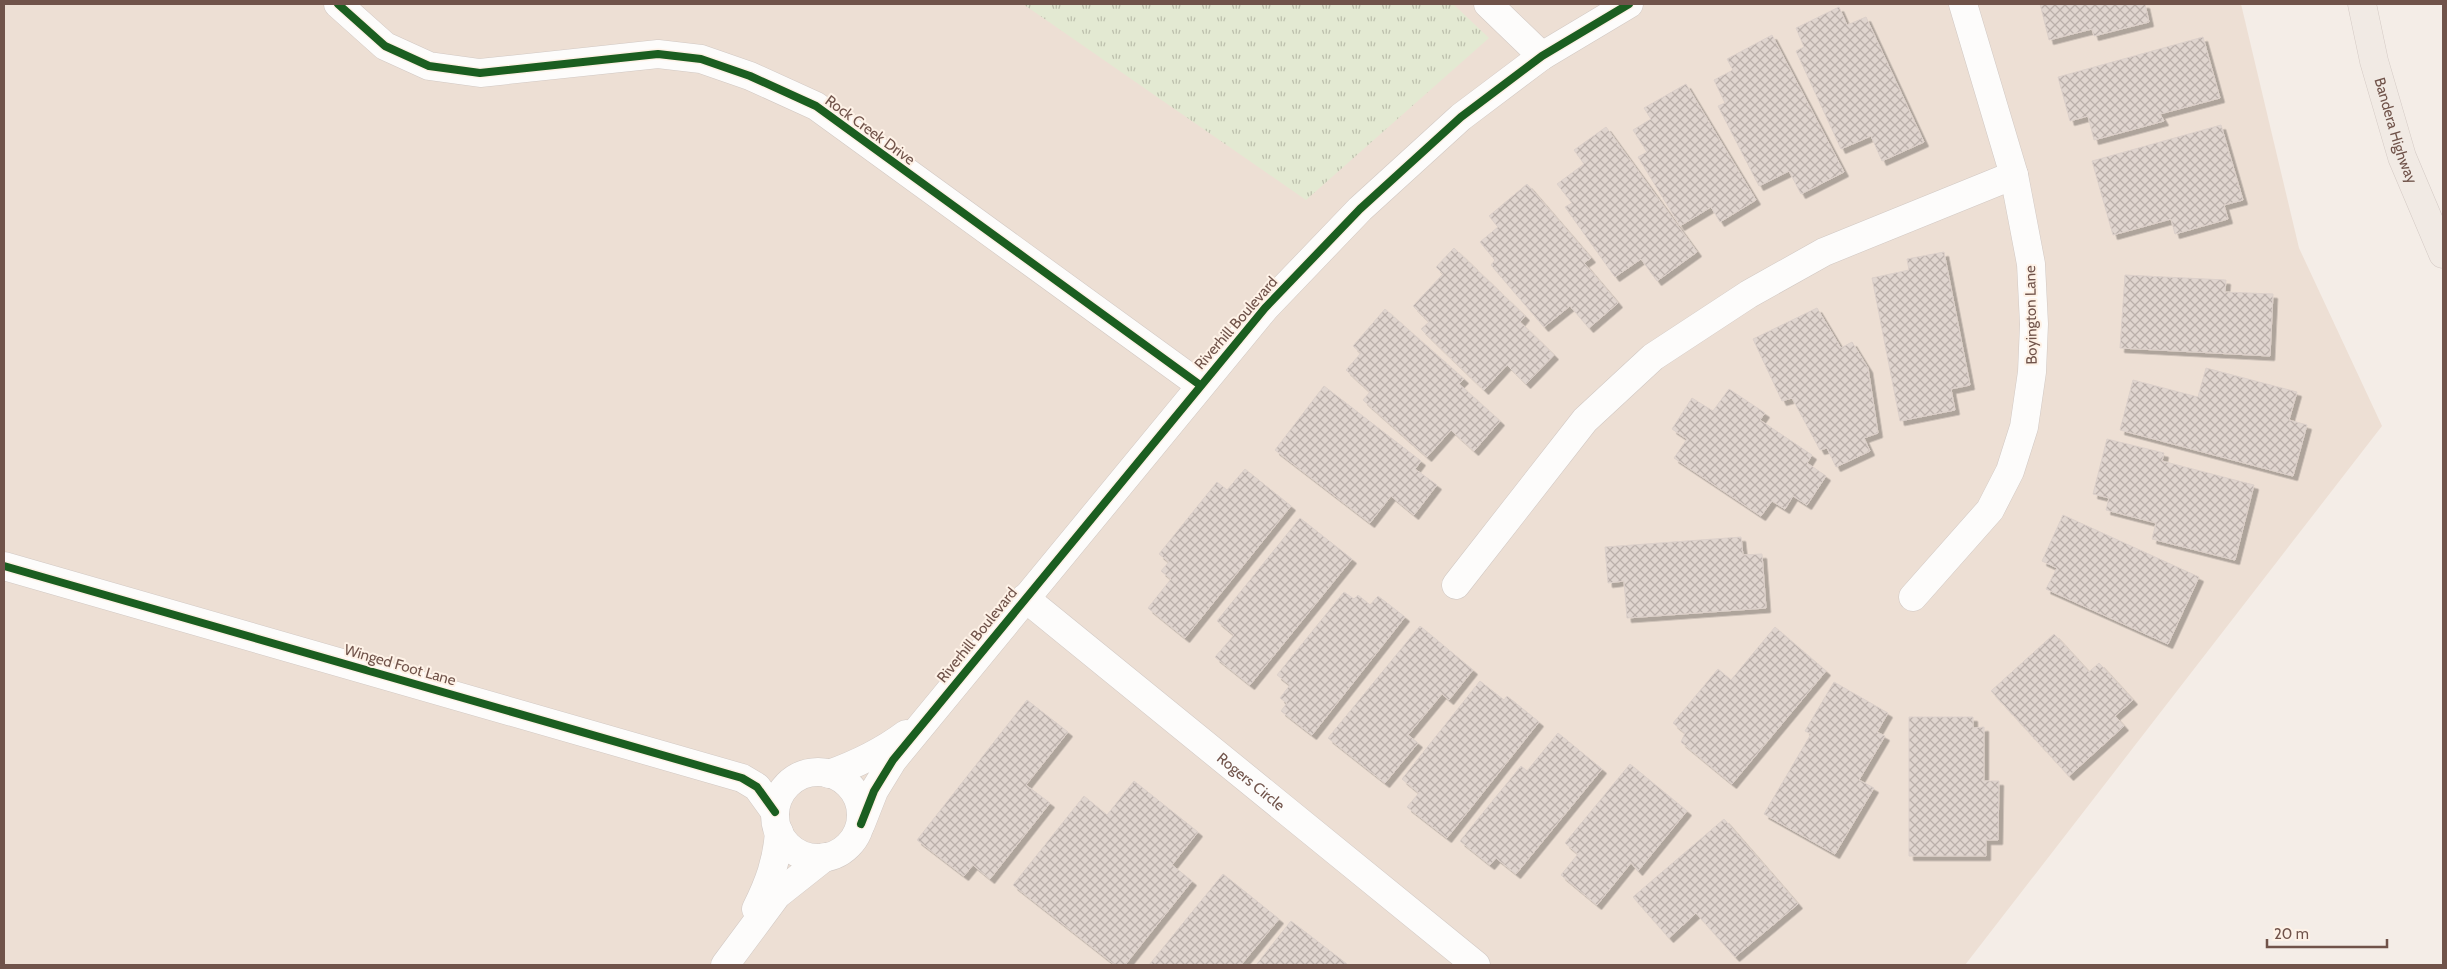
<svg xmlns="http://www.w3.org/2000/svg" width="2447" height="969" viewBox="0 0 2447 969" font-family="Cabin,sans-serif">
<defs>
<pattern id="grass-tufts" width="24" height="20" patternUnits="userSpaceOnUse" patternTransform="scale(1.25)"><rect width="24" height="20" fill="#e3e9d2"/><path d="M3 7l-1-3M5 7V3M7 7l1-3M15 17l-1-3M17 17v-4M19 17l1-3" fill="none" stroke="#bcbfac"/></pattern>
<pattern id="building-cross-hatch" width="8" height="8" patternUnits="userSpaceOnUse" patternTransform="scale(1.25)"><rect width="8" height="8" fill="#e0d5cf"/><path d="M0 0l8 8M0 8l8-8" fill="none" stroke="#baafaa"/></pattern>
<filter id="shadow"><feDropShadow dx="4.5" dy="4.5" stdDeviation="0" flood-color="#0004"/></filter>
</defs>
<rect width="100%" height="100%" fill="#f4ede7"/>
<polygon fill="#eddfd4" points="4,4 2241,4 2299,248 2382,426 1965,965 4,965"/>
<polygon fill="url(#grass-tufts)" points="1023,4 1453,4 1489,38 1306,200"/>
<g fill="url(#building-cross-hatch)" stroke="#dcd0ca" filter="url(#shadow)">
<polygon points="2040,4 2145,4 2149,22 2094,36 2092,29 2049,40"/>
<polygon points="1839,7 1847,25 1866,17 1924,142 1882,161 1871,136 1841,149 1796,51 1804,47 1796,28"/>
<polygon points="1772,35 1844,172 1801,194 1789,171 1759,186 1718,106 1725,103 1714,80 1733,70 1727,59"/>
<polygon points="2203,37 2220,98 2160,114 2164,121 2094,140 2088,116 2070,121 2058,77"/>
<polygon points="1686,84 1756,200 1720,222 1711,207 1680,226 1638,157 1647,152 1633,130 1651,119 1644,108"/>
<polygon points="2221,125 2243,200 2224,205 2228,219 2175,234 2171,219 2113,235 2092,161"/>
<polygon points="1606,127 1697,252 1657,281 1641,259 1615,277 1565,207 1572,203 1557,184 1584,164 1574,150"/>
<polygon points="1527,184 1591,258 1584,263 1618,303 1589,328 1570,306 1544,327 1491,265 1495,260 1480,242 1498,227 1489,216"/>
<polygon points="1454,248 1525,316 1520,322 1554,355 1526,384 1507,365 1484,390 1421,329 1429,322 1413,306 1443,274 1436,267"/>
<polygon points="1944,252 1970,385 1951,389 1955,410 1900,421 1872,278 1909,270 1907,259"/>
<polygon points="2125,275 2226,280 2225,292 2273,294 2270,356 2120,348"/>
<polygon points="1817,308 1841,348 1852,342 1868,368 1878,433 1864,438 1870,451 1836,467 1827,448 1820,450 1792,398 1782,401 1753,339"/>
<polygon points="1385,309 1464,379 1459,384 1500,421 1474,451 1451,430 1427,457 1363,400 1370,392 1346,370 1361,353 1353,346"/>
<polygon points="2206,368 2297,392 2289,420 2307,425 2293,476 2120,430 2133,380 2198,397"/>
<polygon points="1324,386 1421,461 1415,469 1437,485 1414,515 1391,496 1370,523 1275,450"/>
<polygon points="1729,389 1765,413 1760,420 1812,455 1807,463 1826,476 1807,505 1793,496 1785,509 1772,501 1761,516 1674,458 1687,439 1672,429 1692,398 1713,411"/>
<polygon points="2107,439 2164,453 2162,461 2254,485 2235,560 2152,539 2156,523 2106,510 2109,498 2093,494"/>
<polygon points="1245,469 1291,506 1185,638 1148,608 1171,579 1161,571 1169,562 1159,554 1217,482 1227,490"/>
<polygon points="2063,515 2199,577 2168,644 2046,589 2057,568 2042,561"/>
<polygon points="1300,518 1352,559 1250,685 1215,657 1234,635 1217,621"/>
<polygon points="1741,537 1743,555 1762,554 1766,608 1627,618 1624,581 1608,583 1605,547"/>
<polygon points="1344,592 1354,599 1358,595 1370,605 1378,596 1405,617 1312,735 1281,711 1287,703 1280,698 1290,685 1277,675"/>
<polygon points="1420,626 1473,670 1449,700 1442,694 1408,735 1418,743 1385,783 1328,738"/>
<polygon points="1775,627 1826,671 1732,784 1681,742 1685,733 1673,723 1718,669 1731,680"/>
<polygon points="2054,634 2089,672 2099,663 2133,700 2115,716 2124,726 2069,776 1991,691"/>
<polygon points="1480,681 1504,700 1507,696 1539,722 1447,838 1407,807 1419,793 1402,779"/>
<polygon points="1834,682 1888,713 1877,732 1885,736 1859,780 1874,788 1835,854 1764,814 1811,734 1805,731"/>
<polygon points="1027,700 1068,732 1026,785 1050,803 990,879 973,865 964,876 917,840"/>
<polygon points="1909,717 1973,717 1973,728 1984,727 1984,781 1999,781 1998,840 1986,840 1986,856 1909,856"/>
<polygon points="1558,733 1602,769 1516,874 1496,858 1490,865 1460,841 1521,766 1527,771"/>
<polygon points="1630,764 1687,811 1638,871 1631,863 1597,905 1561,875 1578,854 1565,843"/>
<polygon points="1134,781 1198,832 1172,865 1192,881 1125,965 1115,965 1013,885 1084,796 1107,815"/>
<polygon points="1724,819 1798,904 1735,957 1696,913 1669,938 1633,897"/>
<polygon points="1223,874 1279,919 1241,965 1149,965"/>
<polygon points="1291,921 1347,964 1346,965 1256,965"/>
</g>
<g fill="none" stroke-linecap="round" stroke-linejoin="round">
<g stroke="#d1c8c3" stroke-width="29">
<g id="minor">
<polyline points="338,4 385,46 429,66 480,73 658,54 701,59 750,76 816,106 1200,385"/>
<polyline points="1488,4 1542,56"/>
<polyline points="4,566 742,778 757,787 775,812"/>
<polyline points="1456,585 1585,420 1653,357 1749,294 1824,252 2014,175"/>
<polyline points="1913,597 1990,510 2010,471 2024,427 2032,372 2034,324 2031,264 2014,175 1963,4"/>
<path id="s1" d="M1025 598 1476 965"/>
<circle cx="818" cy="815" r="43"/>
<path d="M829 774C857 764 882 752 906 734"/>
<polyline points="861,824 874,791 893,760 1265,308 1360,209 1461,117 1542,56 1629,4"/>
<path d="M756 909C769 883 777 861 779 832"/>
<polyline points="725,965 777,895 825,857"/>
</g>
</g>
<g stroke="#d3c9c4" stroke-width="29">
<g id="major">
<path id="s2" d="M2362 4 2374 61 2402 157 2443 254"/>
</g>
</g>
<use href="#minor" stroke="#fdfcfb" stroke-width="28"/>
<use href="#major" stroke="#f1eae4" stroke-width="28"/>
<g stroke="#fef2e7" stroke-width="11">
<g id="cycleway">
<polyline points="338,4 385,46 429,66 480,73 658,54 701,59 750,76 816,106 1200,385"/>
<polyline points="4,566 742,778 757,787 775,812"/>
<polyline points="861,824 874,791 893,760 1265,308 1360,209 1461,117 1542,56 1629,4"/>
</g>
</g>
<use href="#cycleway" stroke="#1b5e20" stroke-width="8"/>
</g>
<g text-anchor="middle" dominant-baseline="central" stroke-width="4" stroke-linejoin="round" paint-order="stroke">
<g font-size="15" fill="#70534a" stroke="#fef2e7">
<text transform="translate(870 130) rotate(36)">Rock Creek Drive</text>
<text stroke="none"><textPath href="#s2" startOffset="131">Bandera Highway</textPath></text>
<text transform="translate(2031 315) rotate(-91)">Boyington Lane</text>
<text transform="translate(1236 323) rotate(-49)">Riverhill Boulevard</text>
<text transform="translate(977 635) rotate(-51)">Riverhill Boulevard</text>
<text transform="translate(400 665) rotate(16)">Winged Foot Lane</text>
<text stroke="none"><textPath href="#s1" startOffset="291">Rogers Circle</textPath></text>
</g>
</g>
<rect width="2447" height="969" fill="none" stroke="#70534a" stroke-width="10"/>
<path d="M2267 939v8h120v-8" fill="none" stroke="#70534a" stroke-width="2.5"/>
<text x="2274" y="939" font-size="15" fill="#70534a" stroke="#fef2e7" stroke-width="4" paint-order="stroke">20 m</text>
</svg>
